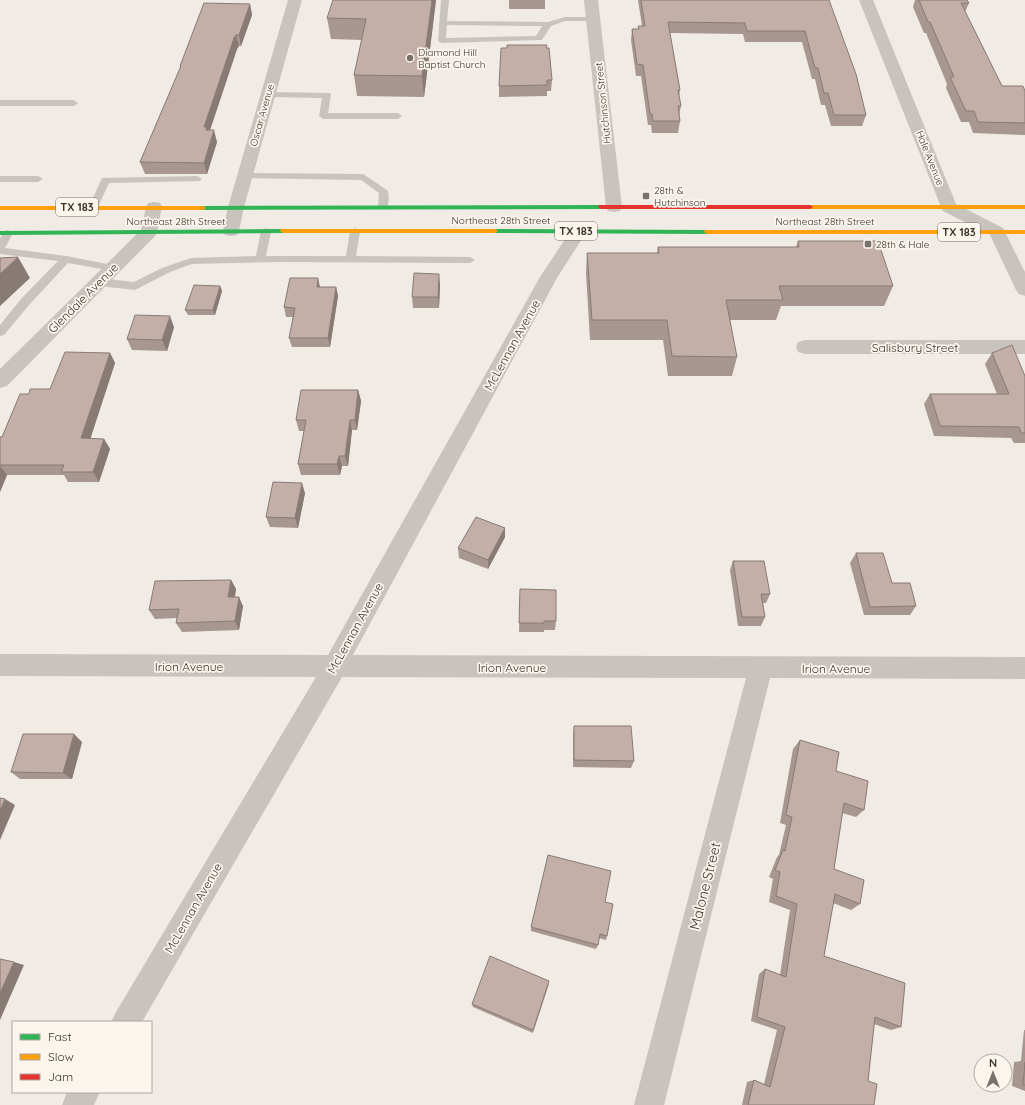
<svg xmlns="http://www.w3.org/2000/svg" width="1025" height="1105" viewBox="0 0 1025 1105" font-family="Quicksand,sans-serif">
<rect width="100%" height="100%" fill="#f0ebe5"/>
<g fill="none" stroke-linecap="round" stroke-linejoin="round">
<g fill="#c9c3be" fill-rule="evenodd">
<path d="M441 0H449L447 21 548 22 565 17H593L597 19 593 21H565L551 26 542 40H539L442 43 438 41ZM447 25 542 26 536 36 446 38Z"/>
<polygon points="268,92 330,93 331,95 328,113 398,113 402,116 398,119 323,119 319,116 322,98 265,97 264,95"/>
<polygon points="0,100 74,100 78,103 74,106 0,106"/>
<path d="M245 173 363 174 387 190C390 194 389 205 386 209H380L378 207 379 193 361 180 242 178 240 176Z"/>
<polygon points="0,176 38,176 43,179 38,182 0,182"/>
<polygon points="197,176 202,179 200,181 109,183 97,209 91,209 89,207 102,178"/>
<polygon points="266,228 271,231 266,256 346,256 350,231 355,228 360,231 356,256 470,257 475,260 470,263 278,262 192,264 170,272 135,290 99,286 95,285 94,282 95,279 99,278 134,282 162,268 191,258 256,256 261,231"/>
<polygon points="8,230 13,233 5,248 66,256 113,265 118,268 113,271 68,263 29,305 4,335 0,336 0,325 21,299 58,261 0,254 0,239 4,231"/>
</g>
<g fill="#c9c3be" fill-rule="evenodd">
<polygon points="288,0 302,0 244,207 239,231 237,235 231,236 225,235 223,231 228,207"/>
<polygon points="584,0 598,0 622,207 620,211 614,212 608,211 606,207"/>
<polygon points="859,0 873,0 956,204 1003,228 1025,272 1025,296 1019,294 1016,290 990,235 943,211 941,207"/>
<polygon points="154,202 160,203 162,207 157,232 155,236 7,386 0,388 0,369 141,230 146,207 148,203"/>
<polygon points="579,226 585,227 587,231 557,278 353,655 1025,657 1025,679 770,678 664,1105 634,1105 746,678 342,677 142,1022 111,1022 116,1012 316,677 0,676 0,654 328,655 540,277 573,227"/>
<polygon points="805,340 1025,340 1025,354 805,354 798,352 796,347 798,342"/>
<polygon points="67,1092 100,1092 94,1105 62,1105"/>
</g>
<g fill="#30b455" fill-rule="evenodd">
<polygon points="601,205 604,207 603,209 203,210 200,208 203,206"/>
<polygon points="283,229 286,231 285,233 0,235 0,231"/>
<polygon points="493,229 707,230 710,232 707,234 495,233 492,231"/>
</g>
<g fill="#ff9f0a" fill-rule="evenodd">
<polygon points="808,205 1025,205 1025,209 810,209 807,207"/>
<polygon points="0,206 203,206 206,208 203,210 0,210"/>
<polygon points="281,229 495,229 498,231 495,233 283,233 280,231"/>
<polygon points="705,230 1025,230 1025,234 707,234 704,232"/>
</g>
<polygon fill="#e5322d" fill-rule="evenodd" points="599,205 810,205 813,207 810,209 601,209 598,207"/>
</g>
<g fill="#a89690">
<polygon points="333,0 436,0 424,97 357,96 354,75 362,40 331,39 327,18"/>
<rect x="509" y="0" width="36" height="9"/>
<polygon points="638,0 829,0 866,115 862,126 831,126 825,105 821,105 815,79 812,79 802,42 745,42 743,34 670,33 680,90 679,97 681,106 679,115 680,121 678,133 652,133 651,125 648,125 641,76 636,76 631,40 632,29 638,29 638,26 642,26"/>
<polygon points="915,0 967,0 969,3 965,12 1002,86 1025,91 1025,135 973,133 969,122 961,122 946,88 947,84 926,33 924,33 913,7"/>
<polygon points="250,4 252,15 241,46 239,46 237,49 210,130 217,142 207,174 145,174 140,162 180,68 180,66"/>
<polygon points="507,48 546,48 552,80 551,91 547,91 547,96 499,97 499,86"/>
<polygon points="798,241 893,286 884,306 781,306 776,320 730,320 737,357 732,376 668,376 663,340 590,340 586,273 587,253 657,253 658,247 796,247"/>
<polygon points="440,285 439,308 413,308 412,297"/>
<polygon points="220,286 222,291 215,315 188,315 185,310"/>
<polygon points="320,287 336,287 338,296 330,347 292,347 289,338 293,317 286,317 284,307"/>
<polygon points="174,327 167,351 132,350 127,339"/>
<polygon points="110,353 115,363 90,439 104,439 110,449 99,482 68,482 64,475 7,475 0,492 0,437 2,437 50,389"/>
<polygon points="992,353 1025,376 1025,443 1014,443 1011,438 934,436 924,404 930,394 997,394 985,364"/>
<polygon points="358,390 361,401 357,430 352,430 348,466 342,466 340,475 301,475 298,464 304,431 299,431 296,420"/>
<polygon points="305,493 298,528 270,527 266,517"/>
<polygon points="505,528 505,537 488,569 459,558 458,548"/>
<polygon points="856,553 892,583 916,606 910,615 864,615 850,563"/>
<polygon points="733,561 770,594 766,603 763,603 765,617 761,626 738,626 730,570"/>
<polygon points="231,580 236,589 235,597 243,606 239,630 182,632 176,623 177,618 155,619 149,610"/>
<polygon points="520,589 556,621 555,630 544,630 544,632 519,632"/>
<polygon points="574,726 634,761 631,768 573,767 573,734"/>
<polygon points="800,740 836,771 864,810 856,817 842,813 834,869 860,904 851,910 833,903 824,956 901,1027 891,1030 874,1024 868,1081 874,1105 742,1105 747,1082 754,1080 764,1084 777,1030 751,1021 759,974 765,969 780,975 790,910 769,902 773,879 769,877 777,857 779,855 786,825 780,823 793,749"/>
<polygon points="82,742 72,779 20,779 11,772"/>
<polygon points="605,902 607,936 606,940 599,938 598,945 596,949 531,931 531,927"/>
<polygon points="549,984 533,1033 473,1007 472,1004"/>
<polygon points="1024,1030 1025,1030 1025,1091 1012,1086 1014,1062 1021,1061"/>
</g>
<g fill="#887a75">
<polygon points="432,0 436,0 424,97 422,76"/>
<polygon points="250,4 252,15 241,46 239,35"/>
<polygon points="236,35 239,46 237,49 209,133 211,138 204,127 234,38"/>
<polygon points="214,130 217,142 207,174 204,163"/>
<polygon points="18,257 30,278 0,306 0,274"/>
<polygon points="439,274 440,285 439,308 438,297"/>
<polygon points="318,278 320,287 317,287"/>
<polygon points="220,286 222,291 215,315 213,310"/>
<polygon points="336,287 338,296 330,347 328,338"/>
<polygon points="170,316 174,327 167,351 162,340"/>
<polygon points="110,353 115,363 87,449 81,438"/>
<polygon points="358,390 361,401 357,430 355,420"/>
<polygon points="350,420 352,430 348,466 345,456"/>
<polygon points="104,439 110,449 99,482 93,472"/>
<polygon points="339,456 342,466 340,475 337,464"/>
<polygon points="0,466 7,475 0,492"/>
<polygon points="302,483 305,493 298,528 295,518"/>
<polygon points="505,528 505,537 488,569 488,560"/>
<polygon points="231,580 236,589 233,606 228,597"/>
<polygon points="239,597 243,606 239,630 235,621"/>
<polygon points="74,734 82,742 72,779 63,773"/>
<polygon points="5,799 15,805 0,840 0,811"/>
<polygon points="14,962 24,965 0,1020 0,993"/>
</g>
<g fill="#c3afa7" stroke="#887a75">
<polygon points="333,0 432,0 422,76 354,75 366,19 327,18"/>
<polygon points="641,0 829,0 856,74 866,115 834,115 828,93 824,93 818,68 815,68 805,31 747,31 745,23 668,22 680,90 678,90 681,106 678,106 680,121 653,121 652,114 650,114 643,65 637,64 632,29 639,29 638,26 645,26"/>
<polygon points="919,0 967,0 969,3 961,3 1002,86 1023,86 1025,91 1025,123 978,122 974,111 966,111 950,77 954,77 930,22 928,22"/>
<polygon points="204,3 250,4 239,35 236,35 234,38 204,127 207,127 206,130 214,130 204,163 140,162 181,66 180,66"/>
<polygon points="507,45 547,45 546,48 549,48 552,80 547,80 547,85 499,86 501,48 507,48"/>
<polygon points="798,241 878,241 893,286 779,286 783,300 726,300 737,357 672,356 667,320 592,320 587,253 659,253 658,247 799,247"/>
<polygon points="18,257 0,274 0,258"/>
<polygon points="414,273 439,274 438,297 412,297"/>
<polygon points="290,278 318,278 317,287 336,287 328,338 289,338 295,308 284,307"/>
<polygon points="194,285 220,286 213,310 185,310"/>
<polygon points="135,315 170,316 162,340 127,339"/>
<polygon points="1012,345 1025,376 1025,433 1021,433 1019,427 940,426 930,394 1009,394 992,353"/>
<polygon points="65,352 110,353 81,438 104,439 93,472 61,472 64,465 0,465 0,437 2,437 20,394 29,394 30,389 50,389"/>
<polygon points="301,390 358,390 355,420 350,420 345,456 339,456 337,464 298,464 306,420 296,420"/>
<polygon points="273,482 302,483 295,518 266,517"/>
<polygon points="476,517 505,528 488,560 458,548"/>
<polygon points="856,553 883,553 892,583 910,583 916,606 870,607"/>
<polygon points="733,561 764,561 770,594 761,594 765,617 742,617"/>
<polygon points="231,580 228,597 239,597 235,621 176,623 179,609 149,610 155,581"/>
<polygon points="520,589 556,590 556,621 544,621 544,623 519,623"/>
<polygon points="574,726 631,726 634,761 574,760"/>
<polygon points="23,734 74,734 63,773 11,772"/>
<polygon points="800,740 839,752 836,771 868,781 864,810 844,803 834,869 864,880 860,904 835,894 824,956 905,983 901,1027 875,1017 868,1081 877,1084 874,1105 748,1105 754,1080 770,1087 785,1027 757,1017 765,969 786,977 797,904 776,896 780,872 775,870 783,850 785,851 792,817 786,815"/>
<polygon points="0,798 5,799 0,811"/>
<polygon points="548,855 611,871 605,902 613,904 607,936 600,934 598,945 531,927"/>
<polygon points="490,956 549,981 533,1030 472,1004"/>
<polygon points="0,959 14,962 0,993"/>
<polygon points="1025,1062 1025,1085 1023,1085"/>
</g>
<g fill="#7a716c" stroke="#fbf5ee" stroke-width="1.5">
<circle cx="410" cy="58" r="4"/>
<rect x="642" y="192" width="8" height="8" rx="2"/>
<rect x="864" y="240" width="8" height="8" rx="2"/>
</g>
<g text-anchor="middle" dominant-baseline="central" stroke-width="3.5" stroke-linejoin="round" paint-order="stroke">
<g font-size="10" fill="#3b302b" stroke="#fbf5ee" text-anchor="start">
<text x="418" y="52">Diamond Hill<tspan x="418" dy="12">Baptist Church</tspan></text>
<text x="654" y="190">28th &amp;<tspan x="654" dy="12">Hutchinson</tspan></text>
<text x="876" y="244">28th &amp; Hale</text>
</g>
<g font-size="10" fill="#3b302b" stroke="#fbf5ee">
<text transform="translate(603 103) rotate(-96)">Hutchinson Street</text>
<text transform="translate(262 115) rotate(-74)">Oscar Avenue</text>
<text transform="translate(930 158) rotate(68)">Hale Avenue</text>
<text x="501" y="220">Northeast 28th Street</text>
<text x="176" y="221">Northeast 28th Street</text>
<text x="825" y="221">Northeast 28th Street</text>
</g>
<g fill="#fbf5ee" stroke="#756b66" stroke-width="1">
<rect x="56" y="198" width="42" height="18" rx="3"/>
<rect x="555" y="222" width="42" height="18" rx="3"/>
<rect x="938" y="223" width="42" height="18" rx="3"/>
</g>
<g font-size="11" font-weight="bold" fill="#3b302b">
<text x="77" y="207">TX 183</text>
<text x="576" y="231">TX 183</text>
<text x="959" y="232">TX 183</text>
</g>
<g font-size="12" fill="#3b302b" stroke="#fbf5ee">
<text transform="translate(83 298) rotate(-45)">Glendale Avenue</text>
<text transform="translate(512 345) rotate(-61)">McLennan Avenue</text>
<text x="915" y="347">Salisbury Street</text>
<text transform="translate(355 628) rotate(-61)">McLennan Avenue</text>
<text x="189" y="666">Irion Avenue</text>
<text x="512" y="667">Irion Avenue</text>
<text x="836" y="668">Irion Avenue</text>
<text transform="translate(193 908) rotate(-60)">McLennan Avenue</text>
</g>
<g font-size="14" fill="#3b302b" stroke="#fbf5ee">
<text transform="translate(705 886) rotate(-76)">Malone Street</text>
</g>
</g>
<rect x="12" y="1021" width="140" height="72" fill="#fbf5ee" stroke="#aea6a0"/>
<rect x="20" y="1034" width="20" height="6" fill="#30b455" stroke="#aea6a0"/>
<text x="48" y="1041" font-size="12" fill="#3b302b">Fast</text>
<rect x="20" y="1054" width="20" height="6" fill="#ff9f0a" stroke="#aea6a0"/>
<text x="48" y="1061" font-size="12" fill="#3b302b">Slow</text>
<rect x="20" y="1074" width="20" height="6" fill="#e5322d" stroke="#aea6a0"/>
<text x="48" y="1081" font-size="12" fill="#3b302b">Jam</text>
<g transform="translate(993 1073)"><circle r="19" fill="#fbf5ee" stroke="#aea6a0"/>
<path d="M0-3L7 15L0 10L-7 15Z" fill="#7a716c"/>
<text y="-6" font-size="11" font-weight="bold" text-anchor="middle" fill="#3b302b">N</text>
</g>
</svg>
